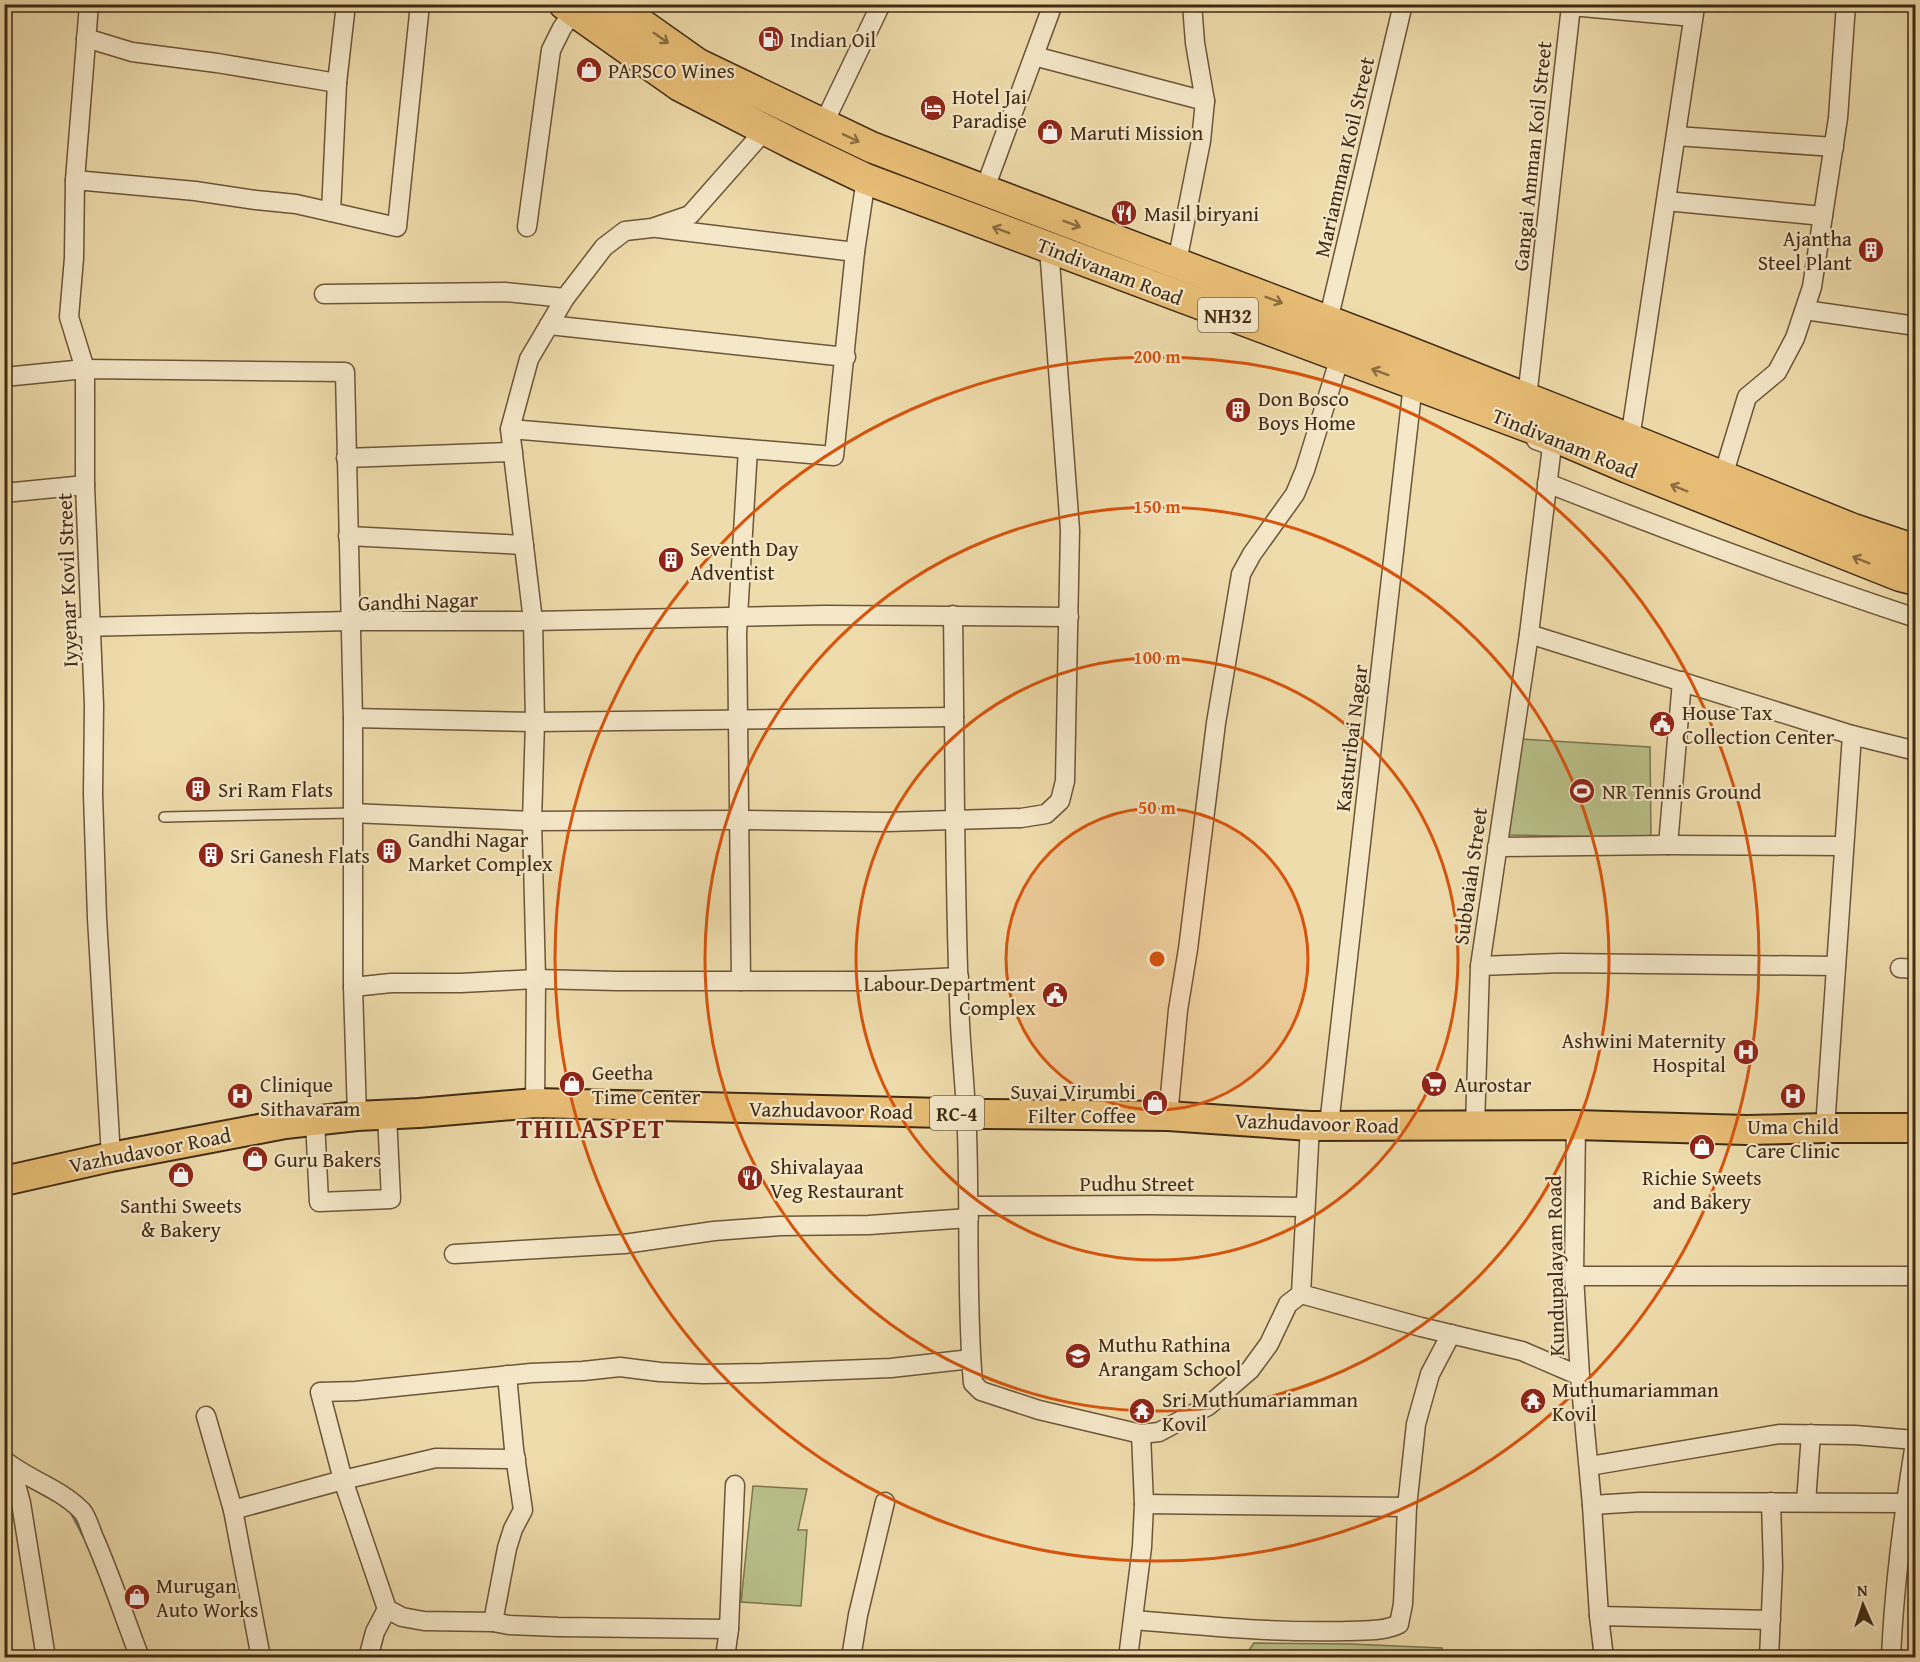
<svg xmlns="http://www.w3.org/2000/svg" width="1920" height="1662" viewBox="0 0 1920 1662" font-family="'Gentium Book Plus',serif">
<rect width="100%" height="100%" fill="#efdcac"/>
<filter id="stains"><feTurbulence type="fractalNoise" baseFrequency=".00333" numOctaves="4"/><feColorMatrix values="0 0 0 0 .2 0 0 0 0 .09 0 0 0 0 .02 0 0 0 .5 -.17"/></filter>
<radialGradient id="worn" r=".72"><stop offset=".6" stop-color="#630" stop-opacity="0"/><stop offset="1" stop-color="#630" stop-opacity=".3"/></radialGradient>
<g fill="#b9c08a" stroke="#7d754e" stroke-width="1.5">
<polygon points="1520,739 1650,747 1651,838 1509,835"/>
<polygon points="753,1486 807,1489 798,1530 807,1530 801,1606 741,1602"/>
<polygon points="1254,1643 1350,1644 1442,1648 1443,1657 1244,1657"/>
</g>
<g fill="none" stroke-linecap="round" stroke-linejoin="round">
<polyline stroke="#76826c" stroke-width="6" points="72,1511 84,1534"/>
<g stroke="#6c5639" stroke-width="12">
<polyline id="service" points="164,817 352,813"/>
</g>
<g stroke="#6c5639" stroke-width="21">
<g id="minor">
<polyline points="89,4 75,180 74,258 69,317 85,369 85,485 94,705 93,794 97,918 111,1157"/>
<polyline points="86,38 132,52 217,63 337,83"/>
<polyline points="1034,56 1205,101"/>
<polyline points="823,125 881,4"/>
<polyline points="1676,136 1834,147"/>
<polyline points="75,180 195,191 256,200 296,204 397,227 420,4"/>
<polyline points="984,191 1053,4"/>
<polyline points="1666,201 1823,216"/>
<polyline points="331,212 337,83 346,4"/>
<polyline points="527,227 551,50 562,28 579,4"/>
<polyline points="657,228 855,252"/>
<polyline points="1177,262 1201,141 1205,101 1195,43 1192,4"/>
<polyline points="324,294 505,292 565,298"/>
<polyline points="1805,310 1916,326"/>
<polyline points="1328,321 1403,4"/>
<polyline points="549,325 846,357"/>
<polyline points="4,377 85,369 345,372 353,718 353,987 357,1116"/>
<polyline points="1527,398 1571,6 1693,17"/>
<polyline points="510,429 834,456 855,252 866,179"/>
<polyline points="1630,439 1695,7"/>
<polyline points="1536,440 1552,446 1529,634 1852,735 1916,751"/>
<polyline points="346,458 513,452"/>
<polyline points="1723,476 1747,397 1777,372 1795,338 1812,287 1838,118 1846,4"/>
<path d="M1547 483C1669 531 1791 577 1916 618"/>
<polyline points="4,493 85,485"/>
<polyline points="348,536 524,545"/>
<path d="M953 615C955 752 954 888 960 1024 962 1061 966 1097 967 1133 970 1217 966 1300 973 1383L981 1391 1039 1410 1141 1434 1159 1432 1208 1406 1250 1370 1269 1344 1288 1304 1301 1294 1310 1126"/>
<polyline points="80,627 350,621 533,621 825,615 1069,617"/>
<polyline points="353,718 535,722 954,717"/>
<polyline points="352,813 532,821 739,820 887,822 1021,818 1046,814 1060,801 1065,781 1070,530 1049,248"/>
<polyline points="1668,845 1682,681"/>
<polyline points="1497,847 1668,845 1844,846"/>
<polyline points="1480,966 1561,963 1836,966"/>
<polyline points="1900,968 1916,969"/>
<polyline points="741,981 737,633 748,449"/>
<polyline points="353,987 391,983 461,983 536,979 617,981 879,981 959,977"/>
<polyline points="535,1103 536,979 532,821 535,722 533,621 510,429 529,359 565,298 604,247 625,231 652,228 690,215 765,130"/>
<polyline points="1168,1116 1178,1010 1188,949 1216,723 1241,574 1252,554 1295,494 1305,470 1340,357"/>
<polyline points="315,1120 319,1202 391,1199 387,1115"/>
<polyline points="1329,1125 1413,384 1418,377"/>
<polyline points="1576,1125 1574,1276 1580,1376 1592,1505 1599,1616 1604,1658"/>
<polyline points="1475,1126 1480,966 1529,634"/>
<polyline points="1825,1128 1852,735"/>
<polyline points="969,1206 1150,1205 1305,1207"/>
<polyline points="454,1254 624,1244 714,1231 780,1226 869,1225 969,1218"/>
<polyline points="1574,1276 1916,1276"/>
<polyline points="1301,1294 1421,1327 1522,1351 1580,1376"/>
<polyline points="206,1416 233,1510 343,1480 436,1458 516,1459"/>
<path d="M4 1460C28 1480 60 1488 82 1511 88 1518 91 1532 95 1540 112 1579 125 1619 140 1658"/>
<polyline points="11,1466 21,1503 46,1658"/>
<polyline points="1589,1466 1779,1434 1855,1435 1915,1440"/>
<polyline points="1806,1502 1811,1434"/>
<polyline points="1144,1504 1407,1507"/>
<polyline points="1592,1505 1640,1502 1906,1503"/>
<polyline points="233,1510 261,1658"/>
<polyline points="1599,1616 1771,1620"/>
<path d="M1134 1620C1204 1626 1274 1633 1345 1631 1363 1630 1383 1632 1399 1624L1403 1604 1407 1507 1416 1424 1430 1374 1451 1334"/>
<polyline points="493,1622 507,1548 513,1529 523,1510 514,1449 507,1375"/>
<polyline points="729,1629 558,1627 509,1625 493,1622 424,1621 402,1617 387,1609 343,1480 320,1392 356,1391 531,1373 583,1371 620,1367 660,1372 703,1374 763,1373 891,1368 971,1359"/>
<polyline points="368,1658 375,1632 387,1609"/>
<polyline points="725,1658 729,1629 735,1485"/>
<polyline points="851,1658 858,1615 885,1502"/>
<polyline points="1128,1658 1142,1547 1144,1504 1141,1434"/>
<polyline points="1769,1658 1773,1567 1771,1502"/>
<path d="M1891 1658C1894 1583 1904 1510 1916 1437"/>
</g>
</g>
<g stroke="#412a13" stroke-width="32">
<polyline id="primary" points="4,1181 111,1157 285,1124 357,1116 419,1113 535,1103 984,1114 1168,1116 1310,1126 1576,1125 1747,1130 1825,1128 1916,1128"/>
</g>
<g stroke="#412a13" stroke-width="33">
<g id="trunk">
<polyline points="564,4 680,86 795,145 866,179 1553,436 1628,468 1900,576 1916,580"/>
<polyline points="613,4 698,64 871,147 1399,348 1630,439 1853,529 1916,550"/>
</g>
</g>
<use href="#service" stroke="#f5e8c9" stroke-width="9"/>
<use href="#minor" stroke="#f5e8c9" stroke-width="18"/>
<use href="#primary" stroke="#e8be76" stroke-width="28"/>
<use href="#trunk" stroke="#e8be76" stroke-width="30"/>
</g>
<defs><path id="oneway-shaft" d="M-6 0H5M1.5-3L5.5 0L1.5 3" fill="none" stroke-width="1.6" stroke-linecap="round" stroke-linejoin="round" transform="scale(1.5)"/></defs>
<g stroke="#8c6d40">
<use href="#oneway-shaft" transform="translate(661 38) rotate(35)"/>
<use href="#oneway-shaft" transform="translate(851 138) rotate(26)"/>
<use href="#oneway-shaft" transform="translate(1072 224) rotate(20)"/>
<use href="#oneway-shaft" transform="translate(1001 230) rotate(-159)"/>
<use href="#oneway-shaft" transform="translate(1274 300) rotate(21)"/>
<use href="#oneway-shaft" transform="translate(1380 372) rotate(-160)"/>
<use href="#oneway-shaft" transform="translate(1679 488) rotate(-158)"/>
<use href="#oneway-shaft" transform="translate(1861 560) rotate(-158)"/>
</g>
<circle cx="1157" cy="959" r="151" fill="#d7540d" fill-opacity=".12"/>
<g fill="none" stroke="#d7540d" stroke-width="3">
<circle cx="1157" cy="959" r="151"/>
<circle cx="1157" cy="959" r="301"/>
<circle cx="1157" cy="959" r="452"/>
<circle cx="1157" cy="959" r="602"/>
</g>
<defs>
<g id="fuel-disc" transform="scale(1.35)"><circle r="9.5" fill="#8f2418" stroke="#f5e8c9"/><path d="M-5.5-6h7V0h2V4h1.3V-2.5L3-4.5l.8-.8L6-3V5H2.5V1h-1V6h-7ZM-4.2-4.7v3.2H.2V-4.7Z" fill="#fff"/></g>
<g id="shop-disc" transform="scale(1.35)"><circle r="9.5" fill="#8f2418" stroke="#f5e8c9"/><path d="M-5-2.5h2.3a2.7 3.5 0 0 1 5.4 0H5L5.5 6h-11ZM-1.5-2.5h3a1.5 2.3 0 0 0-3 0Z" fill="#fff"/></g>
<g id="hotel-disc" transform="scale(1.35)"><circle r="9.5" fill="#8f2418" stroke="#f5e8c9"/><path d="M-6-4.5h1.5V1H6V5H4.5V3h-9V5H-6ZM-4 0a1.8 1.8 0 1 1 3.6 0ZM.5 0V-2.5h3Q6-2.5 6 0Z" fill="#fff"/></g>
<g id="restaurant-disc" transform="scale(1.35)"><circle r="9.5" fill="#8f2418" stroke="#f5e8c9"/><path d="M-5-6h1v4h1v-4h1v4h1v-4h1v5L-1.5 .5V6h-2V.5L-5-1ZM5-6V6H3V1.5H1.5Q1.5-4 5-6Z" fill="#fff"/></g>
<g id="building-disc" transform="scale(1.35)"><circle r="9.5" fill="#8f2418" stroke="#f5e8c9"/><path d="M-4-6H4V6H1V3H-1V6H-4ZM-2.5-4.3h1.7v1.8h-1.7ZM.8-4.3h1.7v1.8H.8ZM-2.5-1h1.7V.8h-1.7ZM.8-1h1.7V.8H.8Z" fill="#fff"/></g>
<g id="civic-disc" transform="scale(1.35)"><circle r="9.5" fill="#8f2418" stroke="#f5e8c9"/><path d="M-.6-6.5H3V-4.5H.6V-3L4-1V1h2V6H-6V1h2V-1L-.6-3ZM-1.2 2.5V6h2.4V2.5Z" fill="#fff"/></g>
<g id="stadium-disc" transform="scale(1.35)"><circle r="9.5" fill="#8f2418" stroke="#f5e8c9"/><path d="M0-5a6.5 5 0 1 0 0 10a6.5 5 0 1 0 0-10ZM-3.5-1.8h7v3.6h-7Z" fill="#fff"/></g>
<g id="hospital-disc" transform="scale(1.35)"><circle r="9.5" fill="#8f2418" stroke="#f5e8c9"/><path d="M-5-5h3v3.5h4V-5h3V5h-3V1.5h-4V5h-3Z" fill="#fff"/></g>
<g id="supermarket-disc" transform="scale(1.35)"><circle r="9.5" fill="#8f2418" stroke="#f5e8c9"/><path d="M-6-5.5h2.5l.6 2H6L4.5 2H-2.5L-4.4-4H-6ZM-1.5 3.2a1.3 1.3 0 1 0 .1 0ZM3 3.2a1.3 1.3 0 1 0 .1 0Z" fill="#fff"/></g>
<g id="school-disc" transform="scale(1.35)"><circle r="9.5" fill="#8f2418" stroke="#f5e8c9"/><path d="M0-5L7-2L0 1L-7-2ZM-4 1L0 2.5L4 1V4Q0 6-4 4Z" fill="#fff"/></g>
<g id="temple-disc" transform="scale(1.35)"><circle r="9.5" fill="#8f2418" stroke="#f5e8c9"/><path d="M0-6L5-2H3V0L6.5 2.5H4V6H1.5V3h-3V6H-4V2.5H-6.5L-3 0V-2H-5Z" fill="#fff"/></g>
</defs>
<g fill-rule="evenodd">
<use href="#fuel-disc" x="771" y="39"/>
<use href="#shop-disc" x="589" y="70"/>
<use href="#hotel-disc" x="933" y="108"/>
<use href="#shop-disc" x="1050" y="132"/>
<use href="#restaurant-disc" x="1124" y="213"/>
<use href="#building-disc" x="1871" y="250"/>
<use href="#building-disc" x="1238" y="410"/>
<use href="#building-disc" x="671" y="560"/>
<use href="#civic-disc" x="1662" y="724"/>
<use href="#building-disc" x="198" y="789"/>
<use href="#stadium-disc" x="1582" y="791"/>
<use href="#building-disc" x="389" y="851"/>
<use href="#building-disc" x="211" y="855"/>
<use href="#civic-disc" x="1055" y="995"/>
<use href="#hospital-disc" x="1746" y="1052"/>
<use href="#shop-disc" x="572" y="1084"/>
<use href="#supermarket-disc" x="1434" y="1084"/>
<use href="#hospital-disc" x="240" y="1096"/>
<use href="#hospital-disc" x="1793" y="1096"/>
<use href="#shop-disc" x="1155" y="1103"/>
<use href="#shop-disc" x="1702" y="1147"/>
<use href="#shop-disc" x="255" y="1159"/>
<use href="#shop-disc" x="181" y="1175"/>
<use href="#restaurant-disc" x="750" y="1178"/>
<use href="#school-disc" x="1078" y="1356"/>
<use href="#temple-disc" x="1533" y="1401"/>
<use href="#temple-disc" x="1142" y="1411"/>
<use href="#shop-disc" x="137" y="1597"/>
</g>
<g text-anchor="middle" dominant-baseline="central" stroke-width="4.5" stroke-linejoin="round" paint-order="stroke">
<g fill="#f5e8c9" stroke="#77634a" stroke-width="1.5">
<rect x="1198" y="298" width="60" height="34" rx="4.5"/>
<rect x="930" y="1096" width="54" height="34" rx="4.5"/>
</g>
<g font-size="20" font-weight="bold" fill="#412a13">
<text x="1228" y="315">NH32</text>
<text x="957" y="1113">RC-4</text>
</g>
<g font-size="21" fill="#412a13" stroke="#f5e8c9" text-anchor="start">
<text x="790" y="39">Indian Oil</text>
<text x="608" y="70">PAPSCO Wines</text>
<text x="952" y="96">Hotel Jai<tspan x="952" dy="24">Paradise</tspan></text>
<text x="1070" y="132">Maruti Mission</text>
<text x="1144" y="213">Masil biryani</text>
<text x="1852" y="238" text-anchor="end">Ajantha<tspan x="1852" dy="24">Steel Plant</tspan></text>
<text x="1258" y="398">Don Bosco<tspan x="1258" dy="24">Boys Home</tspan></text>
<text x="690" y="548">Seventh Day<tspan x="690" dy="24">Adventist</tspan></text>
<text x="1682" y="712">House Tax<tspan x="1682" dy="24">Collection Center</tspan></text>
<text x="218" y="789">Sri Ram Flats</text>
<text x="1602" y="791">NR Tennis Ground</text>
<text x="408" y="839">Gandhi Nagar<tspan x="408" dy="24">Market Complex</tspan></text>
<text x="230" y="855">Sri Ganesh Flats</text>
<text x="1036" y="983" text-anchor="end">Labour Department<tspan x="1036" dy="24">Complex</tspan></text>
<text x="1726" y="1040" text-anchor="end">Ashwini Maternity<tspan x="1726" dy="24">Hospital</tspan></text>
<text x="592" y="1072">Geetha<tspan x="592" dy="24">Time Center</tspan></text>
<text x="260" y="1084">Clinique<tspan x="260" dy="24">Sithavaram</tspan></text>
<text x="1454" y="1084">Aurostar</text>
<text x="1136" y="1091" text-anchor="end">Suvai Virumbi<tspan x="1136" dy="24">Filter Coffee</tspan></text>
<text x="1793" y="1126" text-anchor="middle">Uma Child<tspan x="1793" dy="24">Care Clinic</tspan></text>
<text x="274" y="1159">Guru Bakers</text>
<text x="770" y="1166">Shivalayaa<tspan x="770" dy="24">Veg Restaurant</tspan></text>
<text x="1702" y="1177" text-anchor="middle">Richie Sweets<tspan x="1702" dy="24">and Bakery</tspan></text>
<text x="181" y="1205" text-anchor="middle">Santhi Sweets<tspan x="181" dy="24">&amp; Bakery</tspan></text>
<text x="1098" y="1344">Muthu Rathina<tspan x="1098" dy="24">Arangam School</tspan></text>
<text x="1552" y="1389">Muthumariamman<tspan x="1552" dy="24">Kovil</tspan></text>
<text x="1162" y="1399">Sri Muthumariamman<tspan x="1162" dy="24">Kovil</tspan></text>
<text x="156" y="1585">Murugan<tspan x="156" dy="24">Auto Works</tspan></text>
</g>
<g font-size="21" fill="#412a13" stroke="#f5e8c9">
<text transform="translate(1532 156) rotate(-84)">Gangai Amman Koil Street</text>
<text transform="translate(1344 157) rotate(-77)">Mariamman Koil Street</text>
<text transform="translate(1110 271) rotate(21)">Tindivanam Road</text>
<text transform="translate(1565 443) rotate(22)">Tindivanam Road</text>
<text transform="translate(67 580) rotate(-92)">Iyyenar Kovil Street</text>
<text transform="translate(418 601) rotate(-2)">Gandhi Nagar</text>
<text transform="translate(1351 738) rotate(-83)">Kasturibai Nagar</text>
<text transform="translate(1470 876) rotate(-82)">Subbaiah Street</text>
<text transform="translate(831 1110) rotate(1)">Vazhudavoor Road</text>
<text transform="translate(1317 1123) rotate(2)">Vazhudavoor Road</text>
<text transform="translate(150 1150) rotate(-11)">Vazhudavoor Road</text>
<text x="1137" y="1183">Pudhu Street</text>
<text transform="translate(1555 1266) rotate(-91)">Kundupalayam Road</text>
</g>
<g font-size="27" font-weight="bold" letter-spacing="1.5" fill="#7a1f14" stroke="#f5e8c9">
<text x="591" y="1128">THILASPET</text>
</g>
</g>
<circle cx="1157" cy="959" r="9" fill="#d7540d" stroke="#f5e8c9" stroke-width="3"/>
<g font-size="18" text-anchor="middle" font-weight="bold" fill="#d7540d" stroke="#f5e8c9" stroke-width="4.5" stroke-linejoin="round" paint-order="stroke">
<text x="1157" y="363">200 m</text>
<text x="1157" y="513">150 m</text>
<text x="1157" y="664">100 m</text>
<text x="1157" y="814">50 m</text>
</g>
<rect width="1920" height="1662" fill="none" stroke="#efdcac" stroke-width="24"/>
<rect x="6" y="6" width="1908" height="1650" fill="none" stroke="#412a13" stroke-width="3"/>
<rect x="12" y="12" width="1896" height="1638" fill="none" stroke="#412a13" stroke-width="1.5"/>
<g transform="translate(1863 1605) rotate(357)" stroke="#f5e8c9" stroke-width="4.5" paint-order="stroke">
<path d="M0-4.5L10 22L0 15L-10 22Z" fill="#412a13"/>
<text y="-9" font-size="16" font-weight="bold" text-anchor="middle" fill="#412a13">N</text>
</g>
<rect width="100%" height="100%" filter="url(#stains)"/>
<rect width="100%" height="100%" fill="url(#worn)"/>
</svg>
